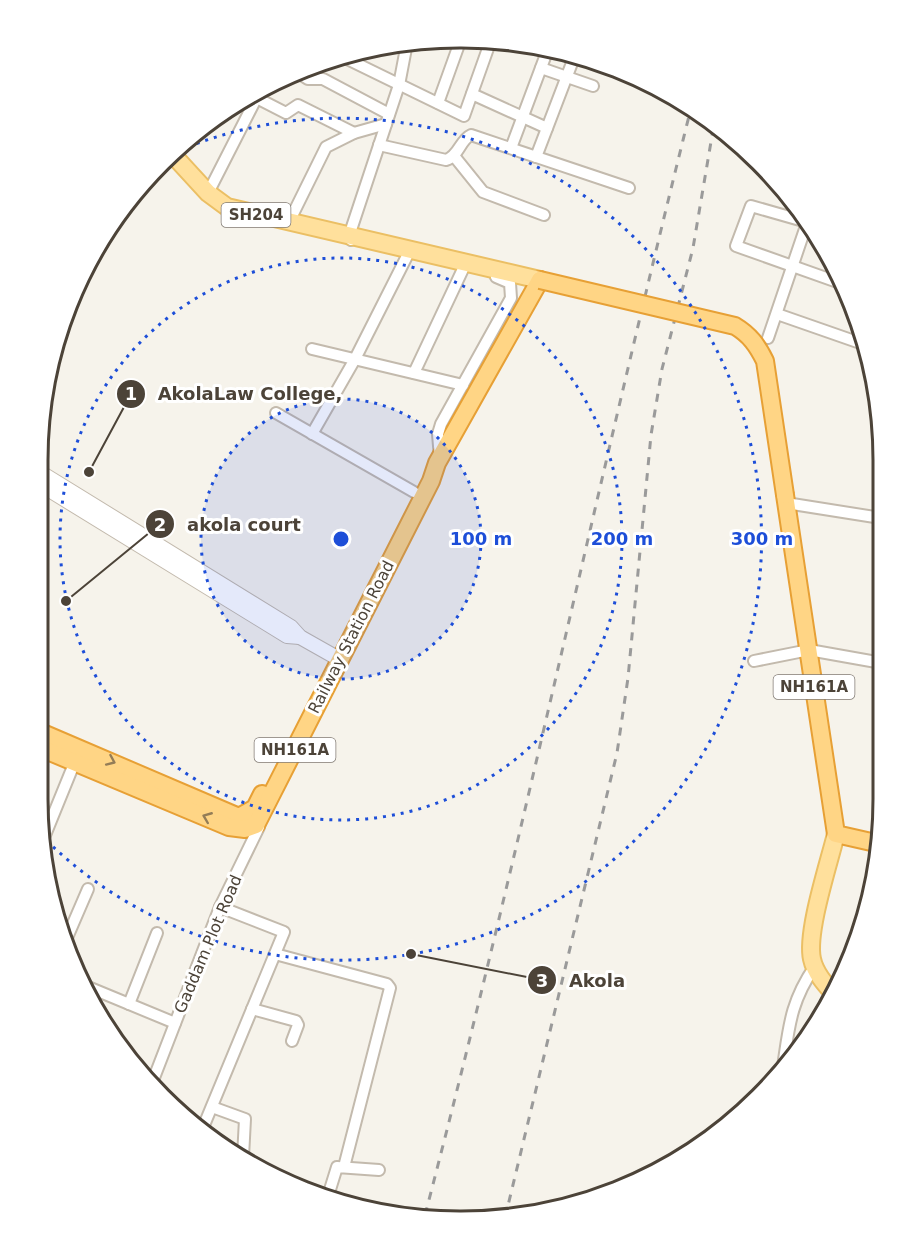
<svg xmlns="http://www.w3.org/2000/svg" width="921" height="1259" viewBox="0 0 921 1259" font-family="'DejaVu Sans',sans-serif">
<rect width="100%" height="100%" fill="#f6f3eb"/>
<g fill="none" stroke-linecap="round" stroke-linejoin="round">
<g stroke="#c3baad" stroke-width="14">
<g id="minor">
<polyline points="341,56 464,116 491,40"/>
<polyline points="541,68 593,86"/>
<polyline points="297,72 308,79 323,79 389,114"/>
<polyline points="472,94 547,128"/>
<polyline points="251,95 286,113 298,105 354,133"/>
<polyline points="438,103 461,39"/>
<path d="M379 145 446 160C459 156 460 140 471 135L629 188"/>
<polyline points="511,148 548,49"/>
<polyline points="454,156 483,192 544,215"/>
<polyline points="536,157 575,55"/>
<polyline points="208,193 261,89"/>
<polyline points="289,222 326,147 354,133 386,124"/>
<polyline points="807,222 751,206 736,246 843,284"/>
<polyline points="351,240 349,236 399,85 407,43"/>
<polyline points="777,314 863,344"/>
<polyline points="768,338 807,223"/>
<polyline points="312,349 463,385"/>
<polyline points="414,373 463,269"/>
<polyline points="276,413 414,492"/>
<polyline points="312,434 355,359 407,256"/>
<polyline points="440,458 438,434 441,424 511,298 510,283 496,277"/>
<polyline points="786,503 881,518"/>
<polyline points="754,661 809,650 882,663"/>
<polyline points="43,840 76,759"/>
<polyline points="875,843 882,811"/>
<polyline points="66,940 88,889"/>
<polyline points="275,954 387,984 390,988 344,1167"/>
<polyline points="88,987 175,1023"/>
<polyline points="129,1004 157,933"/>
<polyline points="252,1009 296,1021 298,1025 292,1041"/>
<path d="M782 1073C789 1029 789 1004 815 966"/>
<polyline points="152,1083 220,907 259,827 255,824"/>
<polyline points="212,1107 245,1119 243,1157"/>
<polyline points="202,1130 284,932 220,907"/>
<polyline points="328,1196 337,1167 379,1170"/>
</g>
</g>
<g stroke="#c3baad" stroke-width="16">
<g id="tertiary">
<polyline points="38,471 291,627 300,637 339,659"/>
<polyline points="38,483 287,636 300,637"/>
</g>
</g>
<g stroke="#ebbf64" stroke-width="20">
<g id="primary">
<polyline points="174,156 208,193 227,207 540,280"/>
<path d="M834 994C825 984 815 973 812 959 806 932 829 863 836 834"/>
</g>
</g>
<g stroke="#e7a035" stroke-width="20">
<g id="trunk">
<polyline points="785,495 836,834 880,844"/>
<polyline points="38,731 239,817 255,808 262,794"/>
<polyline points="38,747 229,827 245,829 256,825 431,481 437,463 540,280"/>
</g>
</g>
<use href="#minor" stroke="#fff" stroke-width="10"/>
<use href="#tertiary" stroke="#fff" stroke-width="14"/>
<use href="#primary" stroke="#ffe09c" stroke-width="16"/>
<use href="#trunk" stroke="#ffd585" stroke-width="16"/>
<g stroke="#9a9a9a" stroke-width="3" stroke-dasharray="8 8" stroke-linecap="butt">
<path d="M425 1215C521 848 599 476 691 108"/>
<polyline points="505,1218 617,753 628,678 651,435 662,369 693,248 714,124"/>
</g>
<g stroke="#e7a035" stroke-width="20" stroke-linecap="butt">
<path id="trunk-bridge" d="M540 280 735 326C750 335 757 345 765 361L785 495"/>
</g>
<use href="#trunk-bridge" stroke="#ffd585" stroke-width="16"/>
</g>
<defs><path id="oneway-chevron" d="M-2-3.5L2.5 0L-2 3.5" fill="none" stroke-width="1.6" stroke-linecap="round" stroke-linejoin="round" transform="scale(1.5)"/></defs>
<g stroke="#947d57">
<use href="#oneway-chevron" transform="translate(111 761) rotate(24)"/>
<use href="#oneway-chevron" transform="translate(207 817) rotate(-158)"/>
</g>
<circle cx="341" cy="539" r="140" fill="#1d4ed8" fill-opacity=".12"/>
<g fill="none" stroke="#1d4ed8" stroke-width="3" stroke-dasharray="3 6">
<circle cx="341" cy="539" r="140"/>
<circle cx="341" cy="539" r="281"/>
<path d="M180 150A421 421 0 1 1 43 837"/>
</g>
<g text-anchor="middle" dominant-baseline="central" stroke-width="6" stroke-linejoin="round" paint-order="stroke">
<g fill="#fff" stroke="#827b74" stroke-width="1.5">
<rect x="221.5" y="203" width="69" height="24" rx="4.5"/>
<rect x="773.5" y="675" width="81" height="24" rx="4.5"/>
<rect x="254.5" y="738" width="81" height="24" rx="4.5"/>
</g>
<g font-size="15" font-weight="bold" fill="#4c4338">
<text x="256" y="215">SH204</text>
<text x="814" y="687">NH161A</text>
<text x="295" y="750">NH161A</text>
</g>
<g font-size="16" fill="#4c4338" stroke="#fff">
<text transform="translate(351 637) rotate(-63)">Railway Station Road</text>
<text transform="translate(208 944) rotate(-67)">Gaddam Plot Road</text>
</g>
</g>
<path d="M0 0H921V1259H0ZM460 48H461A412 412 0 0 1 873 460V799A412 412 0 0 1 461 1211H460A412 412 0 0 1 48 799V460A412 412 0 0 1 460 48Z" fill="#fff" fill-rule="evenodd"/>
<path fill="none" stroke="#4c4338" stroke-width="3" d="M460 48H461A412 412 0 0 1 873 460V799A412 412 0 0 1 461 1211H460A412 412 0 0 1 48 799V460A412 412 0 0 1 460 48Z"/>
<circle cx="341" cy="539" r="9" fill="#1d4ed8" stroke="#fff" stroke-width="3"/>
<g font-size="18" text-anchor="middle" font-weight="bold" fill="#1d4ed8" stroke="#fff" stroke-width="6" stroke-linejoin="round" paint-order="stroke">
<text x="481" y="545">100 m</text>
<text x="622" y="545">200 m</text>
<text x="762" y="545">300 m</text>
</g>
<path fill="none" stroke="#4c4338" stroke-width="2" d="M89 472L131 394M66 601L160 524M411 954L542 980"/>
<g fill="#4c4338" stroke="#fff" stroke-width="2">
<circle cx="89" cy="472" r="6"/>
<circle cx="66" cy="601" r="6"/>
<circle cx="411" cy="954" r="6"/>
<circle cx="131" cy="394" r="15"/>
<circle cx="160" cy="524" r="15"/>
<circle cx="542" cy="980" r="15"/>
</g>
<g font-size="18" text-anchor="middle" font-weight="bold" fill="#fff">
<text x="131" y="400">1</text>
<text x="160" y="531">2</text>
<text x="542" y="987">3</text>
</g>
<g font-size="18" text-anchor="middle" font-weight="bold" fill="#4c4338" stroke="#fff" stroke-width="6" stroke-linejoin="round" paint-order="stroke">
<text x="250" y="400">AkolaLaw College,</text>
<text x="244" y="531">akola court</text>
<text x="597" y="987">Akola</text>
</g>
</svg>
